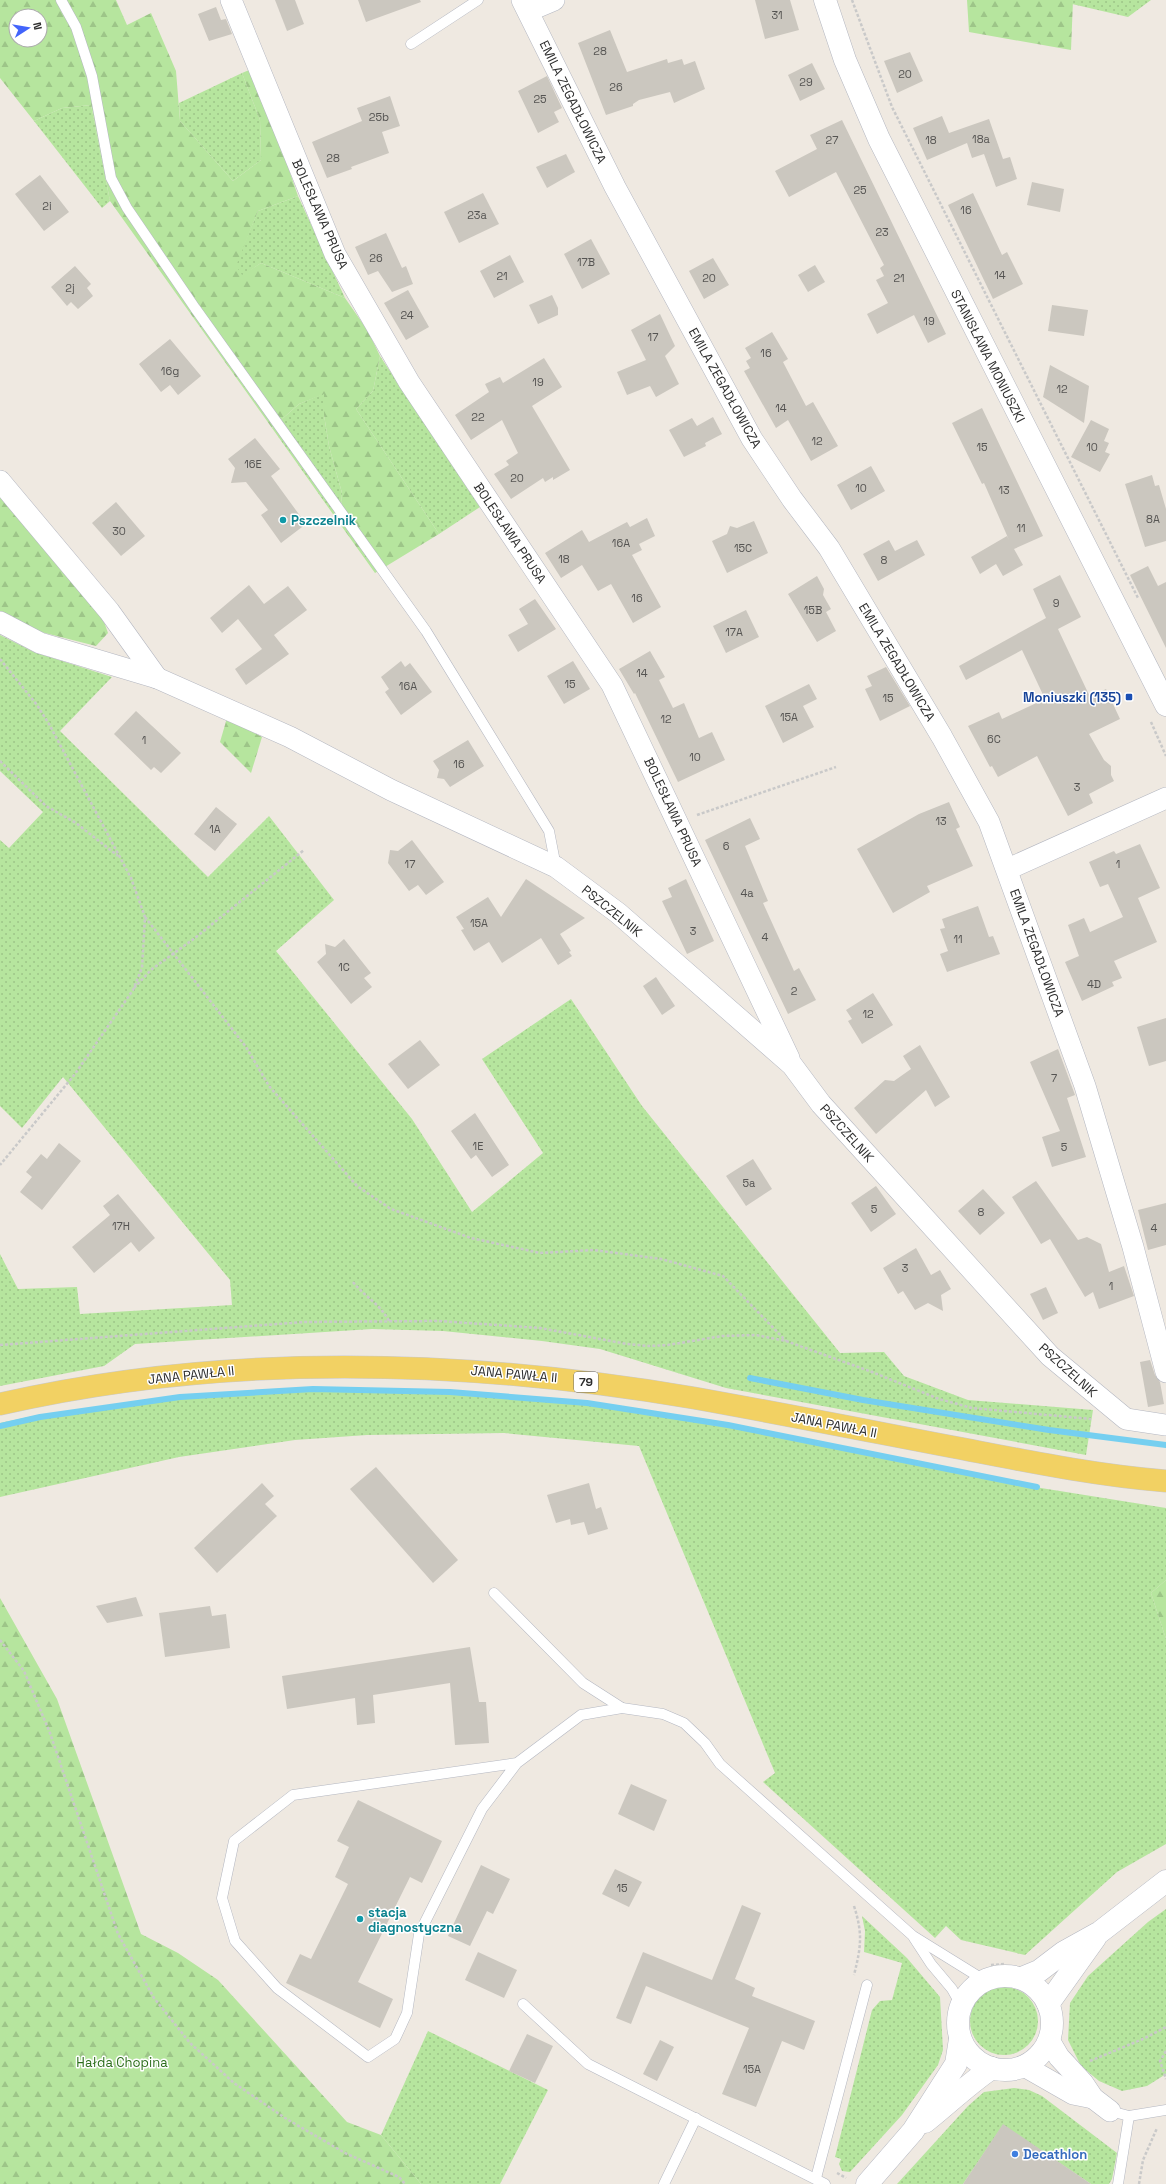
<svg xmlns="http://www.w3.org/2000/svg" width="1166" height="2184" viewBox="0 0 1166 2184" font-family="'Space Grotesk',sans-serif">
<defs>
<pattern id="grass-dots" width="8" height="8" patternUnits="userSpaceOnUse"><rect width="8" height="8" fill="#b6e59e"/><path d="M2 2h.1M6 6h.1" fill="none" stroke="#9dc588" stroke-width="1.8" stroke-linecap="round"/></pattern>
<pattern id="forest-firs" width="22" height="20" patternUnits="userSpaceOnUse"><rect width="22" height="20" fill="#b6e59e"/><path d="M5 1l3.5 6h-7zM16 11l3.5 6h-7z" fill="#9dc588"/></pattern>
</defs>
<rect width="100%" height="100%" fill="#efe9e1"/>
<g fill="url(#grass-dots)">
<polygon points="1073,0 1151,0 1128,17 1072,4"/>
<polygon points="242,73 260,120 261,160 233,181 180,121 179,103"/>
<polygon points="91,105 110,201 102,208 34,121 62,108"/>
<polygon points="298,196 345,298 261,263 242,276 235,266 258,211"/>
<polygon points="380,356 480,507 439,534 356,409 373,391"/>
<polygon points="325,393 324,415 329,446 342,493 340,524 272,428 299,404"/>
<polygon points="0,635 34,652 112,677 60,731 208,877 269,816 334,900 276,951 412,1119 472,1212 543,1153 482,1059 571,999 642,1106 840,1353 884,1352 904,1376 968,1400 1093,1410 1086,1455 726,1388 600,1349 542,1341 443,1331 372,1329 135,1344 104,1366 0,1386 0,1254 18,1289 77,1287 80,1314 232,1305 230,1280 63,1077 22,1128 0,1106 0,840 9,848 43,812 0,771"/>
<polygon points="314,1390 450,1393 587,1402 726,1426 865,1455 940,1468 1009,1483 1166,1508 1166,1580 1151,1593 1166,1639 1166,1844 1117,1872 1025,1955 961,1940 946,1926 935,1938 763,1782 775,1773 639,1446 504,1433 367,1435 295,1440 179,1457 0,1497 0,1423 38,1415 179,1395"/>
<polygon points="1166,1909 1166,2074 1147,2086 1122,2091 1099,2081 1081,2066 1068,2040 1070,2003 1088,1976 1148,1922"/>
<polygon points="862,1916 907,1958 940,1997 943,2050 938,2065 902,2115 850,2172 842,2171 839,2164 841,2159 835,2157 872,2010 880,2001 892,2000 902,1963 864,1952 865,1931"/>
<circle cx="1004" cy="2021" r="34"/>
<polygon points="428,2031 548,2090 500,2184 421,2184 381,2135"/>
<polygon points="1014,2088 1029,2090 1042,2096 1117,2153 1112,2179 1109,2184 1091,2184 1003,2125 963,2184 897,2184 968,2106 984,2092"/>
</g>
<g fill="url(#forest-firs)" fill-rule="evenodd">
<path d="M0 0H116L127 25 151 13 176 71 180 121 233 181 261 160 260 120 242 73 254 68 298 196 258 211 236 266 242 275 261 263 345 298 368 331 380 356 373 391 356 409 439 534 375 573 340 524 342 493 329 446 324 415V394L299 404 272 428 110 201 91 105 62 108 34 121 0 78ZM16 16H40V40H16Z"/>
<polygon points="967,0 1073,0 1071,50 969,32"/>
<polygon points="0,495 102,616 108,633 96,646 37,631 0,612"/>
<polygon points="227,718 262,737 251,773 220,742"/>
<polygon points="1166,1580 1166,1639 1151,1593"/>
<polygon points="0,1598 57,1699 141,1934 178,1953 218,1980 347,2122 381,2135 421,2184 0,2184"/>
</g>
<g fill="none" stroke-linecap="round" stroke-linejoin="round">
<g stroke="#75cff0" stroke-width="6">
<polyline points="750,1378 863,1400 1049,1430 1166,1445"/>
<polyline points="0,1426 40,1417 180,1397 313,1389 450,1392 587,1403 728,1425 1037,1487"/>
</g>
</g>
<g fill="#cbc7bf">
<polygon points="275,0 295,0 304,24 287,31"/>
<polygon points="358,0 420,0 421,2 366,22"/>
<polygon points="755,0 790,0 799,30 765,39"/>
<polygon points="216,7 221,20 226,19 232,34 209,41 198,14"/>
<polygon points="610,30 627,72 667,59 668,63 682,59 684,65 695,61 705,89 674,103 670,92 639,100 633,104 633,106 606,115 578,43"/>
<polygon points="910,52 923,81 897,93 884,61"/>
<polygon points="812,63 825,89 800,101 788,75"/>
<polygon points="547,76 562,108 554,112 559,122 538,133 518,91"/>
<polygon points="390,96 400,126 382,132 389,153 351,167 352,169 327,178 312,142 362,121 357,108"/>
<polygon points="942,116 949,133 989,119 1003,159 1010,157 1017,179 996,187 984,154 972,158 967,143 927,160 913,128"/>
<polygon points="842,120 946,334 928,343 914,315 877,334 867,314 888,303 876,280 884,276 880,268 884,265 836,172 789,197 775,171 817,149 810,135"/>
<polygon points="566,154 575,172 547,188 536,167"/>
<polygon points="40,175 69,212 44,231 15,194"/>
<polygon points="1032,182 1064,189 1060,212 1027,205"/>
<polygon points="483,193 499,224 459,243 444,212"/>
<polygon points="973,193 1002,255 1007,252 1023,284 993,299 948,205"/>
<polygon points="386,233 402,268 406,266 413,284 392,292 378,271 368,275 355,247"/>
<polygon points="591,239 610,274 582,289 564,254"/>
<polygon points="510,255 524,282 494,298 480,271"/>
<polygon points="713,258 729,285 704,299 689,271"/>
<polygon points="815,265 825,282 808,292 798,275"/>
<polygon points="75,266 91,284 87,288 93,296 78,309 71,302 67,306 51,287"/>
<polygon points="408,290 429,327 406,340 384,303"/>
<polygon points="552,295 558,308 558,315 538,324 529,305"/>
<polygon points="1052,305 1088,310 1084,336 1048,331"/>
<polygon points="660,314 675,346 665,356 679,384 656,397 650,386 627,395 617,372 646,360 631,330"/>
<polygon points="772,332 788,359 783,362 806,406 813,402 838,446 811,461 788,420 776,428 744,371 750,368 746,361 751,358 745,348"/>
<polygon points="170,339 201,376 178,395 170,385 161,392 139,364"/>
<polygon points="544,358 562,387 532,406 570,470 553,480 553,477 545,482 543,478 511,499 494,474 509,465 506,461 518,453 502,420 471,440 455,415 489,392 485,384 500,377 503,383"/>
<polygon points="1050,365 1089,386 1084,423 1043,397"/>
<polygon points="982,408 1043,536 1014,549 1023,565 1003,576 996,564 980,574 971,557 1007,536 1009,540 984,483 982,484 952,423"/>
<polygon points="713,417 722,434 705,443 706,446 684,457 669,430 692,418 697,426"/>
<polygon points="1091,420 1109,429 1104,441 1109,443 1105,452 1110,454 1100,472 1071,457"/>
<polygon points="255,438 280,469 271,476 306,524 281,543 261,515 268,510 246,482 231,483 235,468 228,459"/>
<polygon points="871,466 885,491 851,510 837,485"/>
<polygon points="1152,475 1155,486 1159,485 1166,509 1166,541 1145,547 1125,484"/>
<polygon points="116,502 145,536 121,556 92,523"/>
<polygon points="647,518 655,536 639,544 642,550 632,555 661,607 633,623 611,584 598,591 582,565 561,578 545,553 582,530 589,542 627,522 630,527"/>
<polygon points="754,521 768,553 727,573 712,541 727,534 730,526 737,528"/>
<polygon points="889,540 895,551 917,540 925,555 878,581 863,554"/>
<polygon points="1148,566 1158,586 1166,582 1166,648 1130,575"/>
<polygon points="1060,575 1081,617 1058,629 1090,697 1106,689 1120,719 1089,734 1104,760 1111,766 1111,775 1114,781 1089,794 1093,803 1068,816 1037,756 998,777 992,766 990,767 968,726 999,712 1002,719 1045,699 1022,650 966,680 959,666 1046,618 1033,589"/>
<polygon points="817,576 824,589 823,595 831,609 826,612 836,631 817,642 788,594"/>
<polygon points="249,585 264,604 288,586 307,610 274,635 289,654 246,685 235,669 262,649 238,619 222,633 210,618"/>
<polygon points="535,599 556,629 518,652 508,635 528,624 519,609"/>
<polygon points="746,610 759,637 726,653 713,626"/>
<polygon points="650,651 665,677 659,680 673,708 684,703 699,738 712,732 725,760 678,782 635,693 634,694 619,669"/>
<polygon points="401,661 405,667 410,663 432,692 401,715 385,692 389,689 381,677"/>
<polygon points="573,661 590,689 564,704 547,676"/>
<polygon points="886,667 910,706 880,721 865,689 872,686 867,676"/>
<polygon points="809,684 817,699 803,706 814,727 783,743 765,706"/>
<polygon points="136,711 181,753 161,773 154,767 151,770 114,734"/>
<polygon points="468,740 484,766 450,787 444,779 437,778 439,770 433,761"/>
<polygon points="949,802 960,827 956,829 973,866 927,886 930,892 893,913 857,849 919,814"/>
<polygon points="216,807 237,824 215,851 194,834"/>
<polygon points="750,818 760,839 745,846 768,901 763,903 794,971 799,968 816,1000 788,1014 705,840"/>
<polygon points="412,840 444,882 426,895 418,885 409,891 388,863 390,850 398,851"/>
<polygon points="1140,844 1160,888 1138,898 1157,942 1114,961 1122,978 1112,982 1114,986 1082,1001 1065,962 1079,956 1068,925 1084,918 1090,932 1123,917 1108,884 1100,887 1089,862 1114,851 1116,854"/>
<polygon points="526,879 585,918 560,934 571,951 569,952 572,956 558,965 541,938 502,963 489,942 474,951 461,930 464,929 456,917 488,897 501,917"/>
<polygon points="686,879 714,941 687,954 662,901 672,897 668,888"/>
<polygon points="978,906 989,937 993,936 1000,954 947,972 940,954 948,951 940,929 945,928 942,919"/>
<polygon points="344,939 371,973 364,978 372,987 351,1004 317,962 326,954 325,944 335,947"/>
<polygon points="656,977 675,1006 662,1015 643,986"/>
<polygon points="873,993 893,1025 862,1044 848,1021 852,1019 846,1010"/>
<polygon points="1166,1018 1166,1061 1149,1066 1137,1027"/>
<polygon points="420,1040 440,1065 408,1089 388,1064"/>
<polygon points="920,1045 950,1097 935,1107 926,1090 876,1134 854,1108 885,1080 894,1081 911,1069 903,1056"/>
<polygon points="1058,1049 1075,1095 1067,1098 1086,1157 1052,1167 1042,1137 1060,1131 1030,1062"/>
<polygon points="475,1113 509,1165 492,1177 476,1155 471,1159 451,1131"/>
<polygon points="59,1143 81,1161 42,1210 20,1192 32,1177 26,1172 41,1154 47,1159"/>
<polygon points="753,1159 772,1189 746,1206 726,1176"/>
<polygon points="1036,1181 1078,1240 1087,1237 1101,1244 1109,1272 1124,1266 1134,1296 1099,1309 1093,1292 1085,1297 1050,1239 1041,1244 1012,1197"/>
<polygon points="876,1186 896,1214 871,1232 851,1203"/>
<polygon points="983,1189 1005,1213 980,1235 958,1211"/>
<polygon points="118,1194 155,1238 139,1252 131,1242 94,1273 72,1247 110,1215 103,1206"/>
<polygon points="1166,1203 1166,1245 1148,1250 1138,1210"/>
<polygon points="916,1248 931,1275 940,1270 951,1289 941,1295 943,1311 928,1303 915,1310 903,1291 898,1294 883,1268"/>
<polygon points="1046,1287 1058,1313 1043,1320 1030,1294"/>
<polygon points="1150,1360 1155,1375 1160,1382 1164,1404 1148,1407 1140,1362"/>
<polygon points="376,1467 458,1560 433,1583 350,1489"/>
<polygon points="262,1483 274,1496 265,1504 277,1516 217,1573 194,1548"/>
<polygon points="589,1483 596,1509 601,1507 608,1529 588,1535 584,1522 571,1525 570,1519 556,1523 547,1495"/>
<polygon points="136,1597 143,1616 107,1623 96,1606"/>
<polygon points="210,1606 212,1616 226,1614 230,1648 165,1657 159,1613"/>
<polygon points="470,1647 479,1702 486,1702 489,1743 455,1745 450,1683 373,1695 375,1723 357,1725 355,1698 287,1709 282,1676"/>
<polygon points="631,1784 667,1800 654,1831 618,1814"/>
<polygon points="358,1800 442,1841 422,1883 410,1877 358,1982 393,1999 380,2028 286,1983 300,1954 311,1959 348,1884 335,1877 349,1847 337,1841"/>
<polygon points="481,1865 510,1879 493,1914 487,1911 470,1946 448,1936"/>
<polygon points="615,1869 642,1882 629,1907 602,1894"/>
<polygon points="742,1905 761,1913 735,1979 755,1988 752,1996 815,2021 804,2050 782,2041 756,2107 722,2094 749,2028 646,1986 631,2024 616,2018 643,1952 712,1980"/>
<polygon points="478,1952 517,1970 504,1998 465,1980"/>
<polygon points="527,2034 553,2046 535,2083 509,2071"/>
<polygon points="660,2040 674,2047 657,2081 643,2074"/>
<polygon points="1003,2124 1091,2184 963,2184"/>
</g>
<g fill="none" stroke-linecap="round" stroke-linejoin="round">
<g stroke="#b4b7c1" stroke-width="11">
<g id="service">
<polyline points="61,0 76,27 92,76 111,178 127,208 195,308 426,631 549,831 556,867"/>
<polyline points="411,44 478,0"/>
<polyline points="494,1593 583,1683 622,1708"/>
<polyline points="517,1763 293,1795 234,1841 222,1898 235,1941 277,1988 368,2057 395,2039 407,2013 419,1934 482,1809 517,1763 581,1715 622,1708 663,1714 684,1723 705,1743 720,1764 913,1936 984,1980"/>
<polyline points="914,1938 931,1964 952,1989 961,2005"/>
<polyline points="523,2004 588,2064 825,2184"/>
<polyline points="1110,2111 1129,2116 1166,2110"/>
<polyline points="816,2178 867,1985"/>
<polyline points="664,2184 696,2118"/>
<polyline points="1118,2184 1129,2116"/>
</g>
</g>
<g stroke="#b4b7c1" stroke-width="22">
<g id="minor">
<polyline points="231,0 335,254 409,382 612,685 789,1058"/>
<polyline points="522,0 615,187 752,439 792,499 829,548 942,737 989,822 1085,1086 1133,1247 1166,1372"/>
<polyline points="528,11 554,0"/>
<polyline points="0,481 109,611 157,678"/>
<polyline points="0,622 40,643 157,678 290,737 391,790 556,867 618,913 792,1065 821,1104 1050,1356 1126,1419 1166,1425"/>
<polyline points="1008,869 1166,798"/>
<polyline points="1049,2040 1059,2057 1083,2083 1093,2098 1110,2111"/>
<polyline points="1024,2066 1073,2094 1093,2098"/>
</g>
</g>
<g stroke="#b4b7c1" stroke-width="23">
<g id="tertiary">
<polyline points="825,0 845,60 879,139 1166,705"/>
<circle cx="1005" cy="2023" r="47"/>
<polyline points="1022,1978 1039,1971 1064,1952 1100,1932 1166,1881"/>
<polyline points="1048,2004 1095,1938"/>
<path d="M925 2122C948 2104 968 2084 992 2068"/>
<polyline points="867,2184 913,2131 956,2064 960,2039"/>
</g>
</g>
<g stroke="#c9c9c9" stroke-width="23">
<path id="primary" d="M0 1404C228 1352 465 1359 694 1398 789 1415 884 1434 979 1452 1041 1464 1103 1476 1166 1481"/>
</g>
<g stroke="#c9c9c9" stroke-width="2.5" stroke-dasharray="3 2" stroke-linecap="butt">
<polyline points="852,0 892,107 1138,598"/>
<polyline points="0,659 37,705 49,724 131,878 145,917 142,968 133,990 75,1074 0,1165"/>
<polyline points="1151,722 1166,756"/>
<polyline points="0,761 46,806 76,823 118,856"/>
<polyline points="697,815 836,767"/>
<polyline points="145,917 246,1047 269,1086 357,1186 391,1209 471,1238 540,1253 594,1250 661,1259 723,1276 786,1341"/>
<polyline points="134,988 152,969 195,938 304,850"/>
<path d="M353 1282C364 1296 381 1305 389 1321"/>
<polyline points="0,1345 304,1322 439,1321 540,1328 627,1344 649,1346 668,1345 722,1336 756,1335 786,1341 872,1372 939,1399 972,1408 1091,1419"/>
<polyline points="0,1640 24,1671 50,1733 118,1934 154,1998 190,2043 234,2083 285,2118 345,2153 399,2177 405,2184"/>
<path d="M854 1906C863 1934 861 1947 854 1975"/>
<polyline points="991,1965 1005,1964"/>
<polyline points="1166,2051 1160,2061 1166,2079"/>
<polyline points="1090,2061 1143,2039 1166,2027"/>
<polyline points="837,2173 846,2178"/>
<polyline points="1139,2184 1143,2160 1157,2128"/>
</g>
<use href="#service" stroke="#fff" stroke-width="10"/>
<use href="#minor" stroke="#fff" stroke-width="21"/>
<use href="#tertiary" stroke="#fff" stroke-width="22"/>
<use href="#primary" stroke="#f2d163" stroke-width="22"/>
</g>
<g fill="#0f9aa8" stroke="#fff" stroke-width="1.5">
<circle cx="283" cy="520" r="4"/>
<circle cx="360" cy="1919" r="4"/>
</g>
<rect fill="#1a4fb4" stroke="#fff" stroke-width="1.5" x="1125" y="693" width="8" height="8" rx="2"/>
<circle fill="#3f7fe0" stroke="#fff" stroke-width="1.5" cx="1015" cy="2154" r="4"/>
<g text-anchor="middle" dominant-baseline="central" stroke-width="3" stroke-linejoin="round" paint-order="stroke">
<g font-size="11" fill="#555452">
<text x="777" y="15">31</text>
<text x="600" y="51">28</text>
<text x="905" y="74">20</text>
<text x="806" y="82">29</text>
<text x="616" y="87">26</text>
<text x="540" y="99">25</text>
<text x="379" y="117">25b</text>
<text x="981" y="139">18a</text>
<text x="832" y="140">27</text>
<text x="931" y="140">18</text>
<text x="333" y="158">28</text>
<text x="860" y="190">25</text>
<text x="47" y="206">2i</text>
<text x="966" y="210">16</text>
<text x="477" y="215">23a</text>
<text x="882" y="232">23</text>
<text x="376" y="258">26</text>
<text x="586" y="262">17B</text>
<text x="1000" y="275">14</text>
<text x="502" y="276">21</text>
<text x="709" y="278">20</text>
<text x="899" y="278">21</text>
<text x="70" y="288">2j</text>
<text x="407" y="315">24</text>
<text x="929" y="321">19</text>
<text x="653" y="337">17</text>
<text x="766" y="353">16</text>
<text x="170" y="371">16g</text>
<text x="538" y="382">19</text>
<text x="1062" y="389">12</text>
<text x="781" y="408">14</text>
<text x="478" y="417">22</text>
<text x="817" y="441">12</text>
<text x="982" y="447">15</text>
<text x="1092" y="447">10</text>
<text x="253" y="464">16E</text>
<text x="517" y="478">20</text>
<text x="861" y="488">10</text>
<text x="1004" y="490">13</text>
<text x="1153" y="519">8A</text>
<text x="1021" y="528">11</text>
<text x="119" y="531">30</text>
<text x="621" y="543">16A</text>
<text x="743" y="548">15C</text>
<text x="564" y="559">18</text>
<text x="884" y="560">8</text>
<text x="637" y="598">16</text>
<text x="1056" y="603">9</text>
<text x="813" y="610">15B</text>
<text x="734" y="632">17A</text>
<text x="642" y="673">14</text>
<text x="570" y="684">15</text>
<text x="408" y="686">16A</text>
<text x="888" y="698">15</text>
<text x="789" y="717">15A</text>
<text x="666" y="719">12</text>
<text x="994" y="739">6C</text>
<text x="144" y="740">1</text>
<text x="695" y="757">10</text>
<text x="459" y="764">16</text>
<text x="1077" y="787">3</text>
<text x="941" y="821">13</text>
<text x="215" y="829">1A</text>
<text x="726" y="846">6</text>
<text x="410" y="864">17</text>
<text x="1118" y="864">1</text>
<text x="747" y="893">4a</text>
<text x="479" y="923">15A</text>
<text x="693" y="931">3</text>
<text x="765" y="937">4</text>
<text x="958" y="939">11</text>
<text x="344" y="967">1C</text>
<text x="1094" y="984">4D</text>
<text x="794" y="991">2</text>
<text x="868" y="1014">12</text>
<text x="1054" y="1078">7</text>
<text x="478" y="1146">1E</text>
<text x="1064" y="1147">5</text>
<text x="749" y="1183">5a</text>
<text x="874" y="1209">5</text>
<text x="981" y="1212">8</text>
<text x="121" y="1226">17H</text>
<text x="1154" y="1228">4</text>
<text x="905" y="1268">3</text>
<text x="1111" y="1286">1</text>
<text x="622" y="1888">15</text>
<text x="752" y="2069">15A</text>
</g>
<rect fill="#fff" stroke="#6d6d6d" stroke-width="1" x="574" y="1372" width="24" height="20" rx="3"/>
<g font-size="12" font-weight="bold" fill="#2e2e2e">
<text x="586" y="1382">79</text>
</g>
<g font-size="13" fill="#2e2e2e" stroke="#fff">
<text transform="translate(573 102) rotate(64)">EMILA ZEGADŁOWICZA</text>
<text transform="translate(320 214) rotate(66)">BOLESŁAWA PRUSA</text>
<text transform="translate(988 356) rotate(63)">STANISŁAWA MONIUSZKI</text>
<text transform="translate(725 388) rotate(61)">EMILA ZEGADŁOWICZA</text>
<text transform="translate(510 533) rotate(56)">BOLESŁAWA PRUSA</text>
<text transform="translate(897 662) rotate(59)">EMILA ZEGADŁOWICZA</text>
<text transform="translate(673 812) rotate(65)">BOLESŁAWA PRUSA</text>
<text transform="translate(612 911) rotate(39)">PSZCZELNIK</text>
<text transform="translate(1037 953) rotate(70)">EMILA ZEGADŁOWICZA</text>
<text transform="translate(847 1133) rotate(48)">PSZCZELNIK</text>
<text transform="translate(1068 1370) rotate(42)">PSZCZELNIK</text>
<text transform="translate(514 1374) rotate(5)">JANA PAWŁA II</text>
<text transform="translate(191 1375) rotate(-6)">JANA PAWŁA II</text>
<text transform="translate(834 1425) rotate(11)">JANA PAWŁA II</text>
</g>
<g font-size="13" font-weight="bold" fill="#0d838f" stroke="#fff" text-anchor="start">
<text x="291" y="520">Pszczelnik</text>
<text x="368" y="1912">stacja<tspan x="368" dy="15">diagnostyczna</tspan></text>
</g>
<g font-size="13" font-weight="bold" fill="#164399" stroke="#fff" text-anchor="end">
<text x="1121" y="697">Moniuszki (135)</text>
</g>
<g font-size="13" fill="#2c6e1b" stroke="#fff">
<text x="122" y="2062">Hałda Chopina</text>
</g>
<g font-size="13" font-weight="bold" fill="#366cbe" stroke="#fff" text-anchor="start">
<text x="1023" y="2154">Decathlon</text>
</g>
</g>
<g transform="translate(28 28) rotate(78)"><circle r="19" fill="#ffffff" stroke="#ababab"/>
<path d="M0-3L7 15L0 10L-7 15Z" fill="#4264fb"/>
<text y="-6" font-size="11" font-weight="bold" text-anchor="middle" fill="#2e2e2e">N</text>
</g>
</svg>
